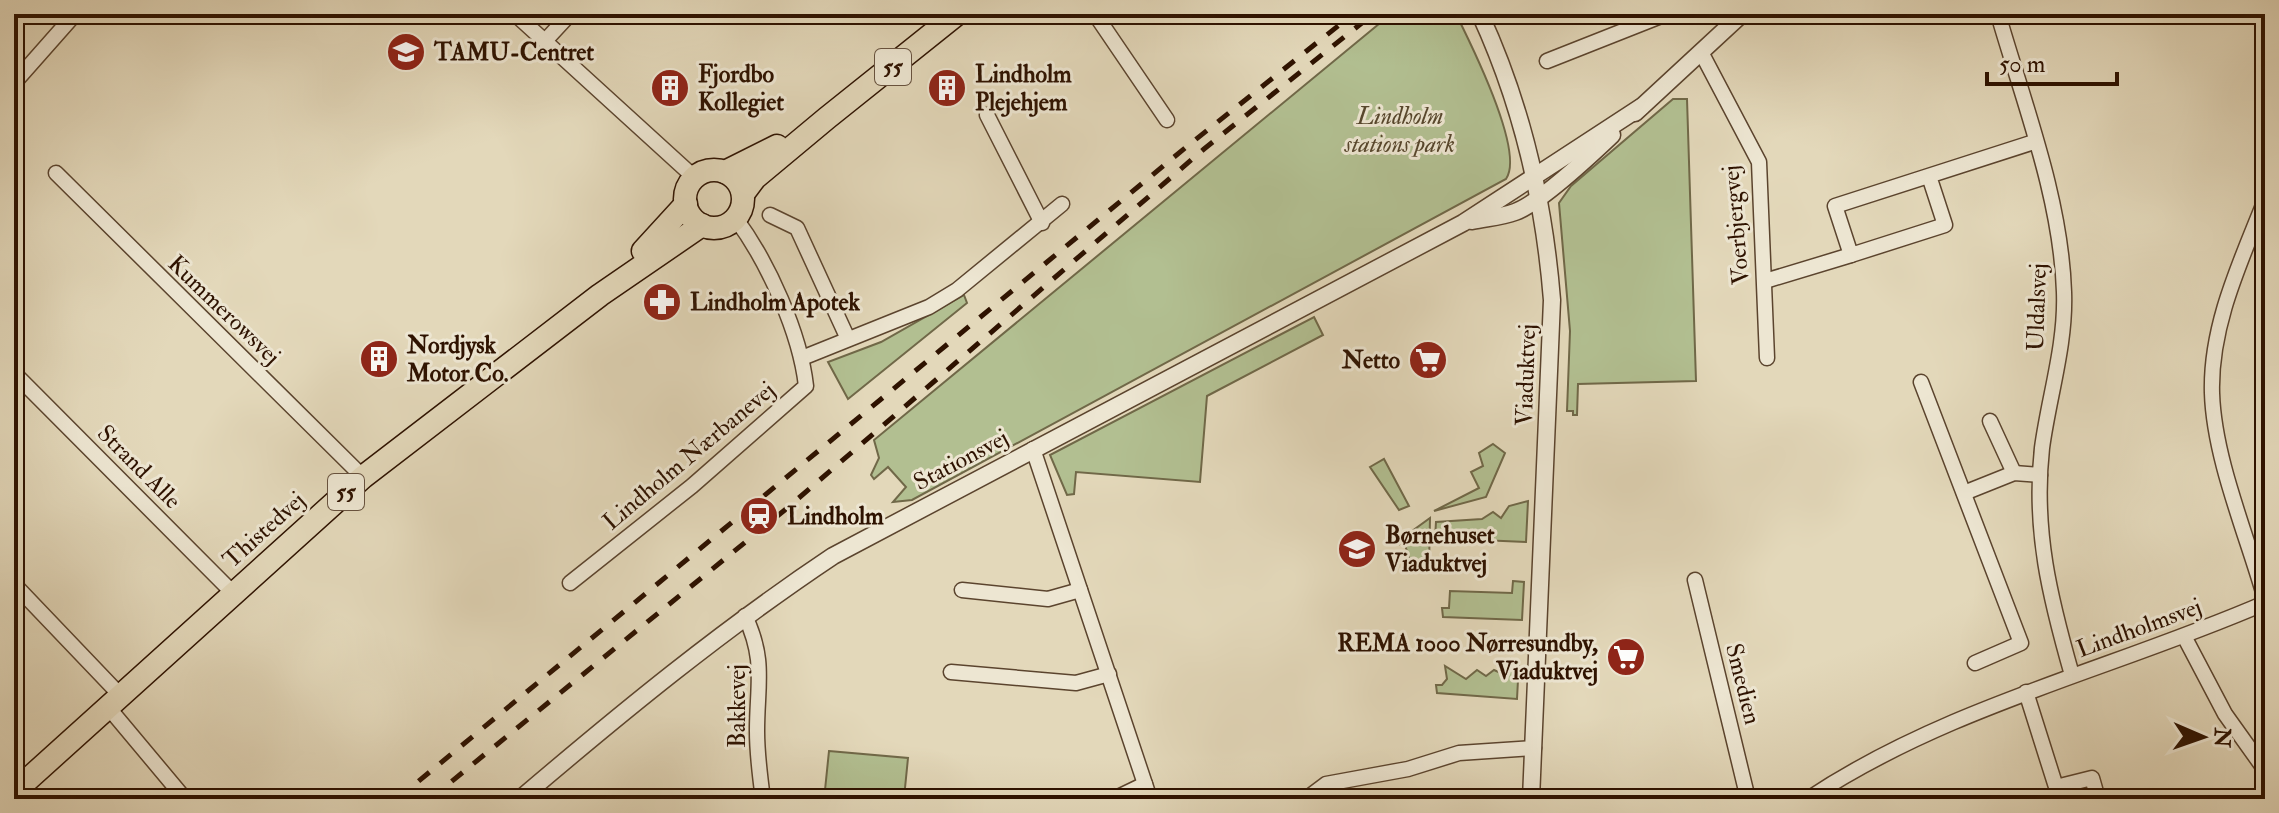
<svg xmlns="http://www.w3.org/2000/svg" width="2279" height="813" viewBox="0 0 2279 813" font-family="'IM FELL Double Pica',serif">
<rect width="100%" height="100%" fill="#e3d8ba"/>
<filter id="stains"><feTurbulence type="fractalNoise" baseFrequency=".0025" numOctaves="4"/><feColorMatrix values="0 0 0 0 .2 0 0 0 0 .09 0 0 0 0 .02 0 0 0 .5 -.17"/></filter>
<radialGradient id="worn" r=".72"><stop offset=".6" stop-color="#630" stop-opacity="0"/><stop offset="1" stop-color="#630" stop-opacity=".3"/></radialGradient>
<g fill="#b2bf91" stroke="#706848" stroke-width="2">
<path d="M1391 14H1456C1471 44 1525 152 1506 179L912 500 893 502 906 487 888 467 874 479 871 475 879 458 874 440Z"/>
<polygon points="1673,99 1687,99 1696,381 1578,384 1577,415 1573,415 1573,411 1567,411 1570,331 1559,203 1571,186"/>
<polygon points="964,295 967,303 848,399 828,362 881,342"/>
<polygon points="1314,317 1323,335 1207,396 1200,482 1076,472 1074,494 1067,495 1050,455"/>
<polygon points="1493,444 1505,453 1486,497 1434,511 1479,488 1471,472 1483,466 1479,453"/>
<polygon points="1384,459 1409,506 1399,510 1370,467"/>
<polygon points="1528,501 1526,542 1435,538 1436,522 1482,519 1493,512 1501,518 1509,506"/>
<polygon points="1430,518 1429,567 1412,567 1404,542 1400,544 1398,532 1412,531"/>
<polygon points="1513,581 1524,582 1522,620 1443,617 1442,608 1449,608 1450,591 1512,593"/>
<polygon points="1511,659 1519,661 1517,699 1437,693 1436,685 1442,685 1447,679 1445,666 1466,679 1477,670 1486,676 1494,670 1505,675"/>
<polygon points="829,751 908,758 904,798 825,790"/>
</g>
<g fill="none" stroke-linecap="round" stroke-linejoin="round">
<g stroke="#5b442e" stroke-width="17">
<g id="minor">
<polyline points="515,14 695,178"/>
<polyline points="1095,14 1167,120"/>
<path d="M1998 14C2024 104 2061 198 2064 292 2066 345 2049 396 2042 448 2033 530 2050 598 2072 675"/>
<polyline points="545,41 570,14"/>
<polyline points="1701,52 1759,162 1767,358"/>
<polyline points="1547,61 1666,14"/>
<polyline points="14,83 75,14"/>
<polyline points="987,115 1042,223"/>
<polyline points="56,173 363,477"/>
<polyline points="1929,176 1945,225 1851,255 1835,206 2034,142"/>
<path d="M2265 200C2241 261 2210 325 2212 393 2214 459 2247 535 2265 599"/>
<polyline points="770,215 797,228 848,339"/>
<polyline points="1765,281 1851,255"/>
<polyline points="802,358 929,307 957,290 1062,204"/>
<polyline points="14,373 233,593"/>
<polyline points="1921,382 2021,643 1975,663"/>
<polyline points="1990,421 2014,473"/>
<polyline points="1033,449 1150,799"/>
<polyline points="1964,493 2014,473 2040,475"/>
<polyline points="1695,580 1748,799"/>
<path d="M570 583 692 486 806 386C800 333 768 262 736 219"/>
<polyline points="14,584 121,696"/>
<polyline points="962,590 1048,599 1080,590"/>
<path d="M745 616C766 660 757 685 757 731 757 754 760 777 763 799"/>
<polyline points="2185,638 2225,714 2265,770"/>
<polyline points="951,672 1076,683 1109,674"/>
<polyline points="2026,692 2056,787 2092,778 2098,799"/>
<polyline points="108,707 185,799"/>
<polyline points="1114,799 1145,784"/>
<polyline points="1306,799 1326,784 1408,769 1459,753 1534,748"/>
<path d="M1808 799C1948 706 2113 669 2265 603"/>
</g>
</g>
<g stroke="#5b442e" stroke-width="19">
<g id="tertiary">
<path d="M1480 14C1522 105 1544 200 1552 300L1531 799"/>
<polyline points="1635,113 1742,14"/>
<path d="M1472 221C1486 218 1502 217 1515 212 1540 203 1592 154 1612 135"/>
<path d="M520 799C621 713 722 630 833 556L1463 223 1641 107"/>
</g>
</g>
<g stroke="#2e1200" stroke-width="25">
<g id="primary">
<circle cx="714" cy="199" r="29"/>
<polyline points="725,172 777,146"/>
<polyline points="743,194 755,178 827,118 957,14"/>
<polyline points="643,251 686,204"/>
<polyline points="14,792 363,477 600,295 702,225"/>
</g>
</g>
<use href="#minor" stroke="#ede6d2" stroke-width="14"/>
<use href="#tertiary" stroke="#ede6d2" stroke-width="16"/>
<use href="#primary" stroke="#e3d8ba" stroke-width="22"/>
<g stroke="#2e1200" stroke-width="5" stroke-dasharray="14 14" stroke-linecap="butt">
<polyline points="397,799 1185,148 1353,14"/>
<polyline points="430,799 786,509 1204,149 1373,14"/>
</g>
</g>
<defs>
<g id="school-disc" transform="scale(2)"><circle r="9.5" fill="#8f2418" stroke="#ede6d2"/><path d="M0-5L7-2L0 1L-7-2ZM-4 1L0 2.5L4 1V4Q0 6-4 4Z" fill="#fff"/></g>
<g id="building-disc" transform="scale(2)"><circle r="9.5" fill="#8f2418" stroke="#ede6d2"/><path d="M-4-6H4V6H1V3H-1V6H-4ZM-2.5-4.3h1.7v1.8h-1.7ZM.8-4.3h1.7v1.8H.8ZM-2.5-1h1.7V.8h-1.7ZM.8-1h1.7V.8H.8Z" fill="#fff"/></g>
<g id="pharmacy-disc" transform="scale(2)"><circle r="9.5" fill="#8f2418" stroke="#ede6d2"/><path d="M-2-6h4v4h4v4h-4v4h-4v-4h-4v-4h4Z" fill="#fff"/></g>
<g id="supermarket-disc" transform="scale(2)"><circle r="9.5" fill="#8f2418" stroke="#ede6d2"/><path d="M-6-5.5h2.5l.6 2H6L4.5 2H-2.5L-4.4-4H-6ZM-1.5 3.2a1.3 1.3 0 1 0 .1 0ZM3 3.2a1.3 1.3 0 1 0 .1 0Z" fill="#fff"/></g>
<g id="station-disc" transform="scale(2)"><circle r="9.5" fill="#8f2418" stroke="#ede6d2"/><path d="M-3-6H3Q5-6 5-4V2Q5 4 3 4L4.5 6H3L1.5 4h-3L-3 6H-4.5L-3 4Q-5 4-5 2V-4Q-5-6-3-6ZM-3.5-4v3h7v-3ZM-3.5 1v1.5H-2V1ZM2 1v1.5H3.5V1Z" fill="#fff"/></g>
</defs>
<g fill-rule="evenodd">
<use href="#school-disc" x="406" y="52"/>
<use href="#building-disc" x="670" y="88"/>
<use href="#building-disc" x="947" y="88"/>
<use href="#pharmacy-disc" x="662" y="302"/>
<use href="#building-disc" x="379" y="359"/>
<use href="#supermarket-disc" x="1428" y="360"/>
<use href="#station-disc" x="759" y="516"/>
<use href="#school-disc" x="1357" y="549"/>
<use href="#supermarket-disc" x="1626" y="657"/>
</g>
<g text-anchor="middle" dominant-baseline="central" stroke-width="6" stroke-linejoin="round" paint-order="stroke">
<g fill="#ede6d2" stroke="#67523f" stroke-width="2">
<rect x="875" y="49" width="36" height="36" rx="6"/>
<rect x="328" y="474" width="36" height="36" rx="6"/>
</g>
<g font-size="22" font-weight="bold" fill="#2e1200">
<text x="893" y="67">55</text>
<text x="346" y="492">55</text>
</g>
<g font-size="24" font-weight="bold" fill="#2e1200" stroke="#ede6d2" text-anchor="start">
<text x="434" y="52">TAMU-Centret</text>
<text x="698" y="74">Fjordbo<tspan x="698" dy="28">Kollegiet</tspan></text>
<text x="975" y="74">Lindholm<tspan x="975" dy="28">Plejehjem</tspan></text>
<text x="690" y="302">Lindholm Apotek</text>
<text x="407" y="345">Nordjysk<tspan x="407" dy="28">Motor Co.</tspan></text>
<text x="1400" y="360" text-anchor="end">Netto</text>
<text x="787" y="516">Lindholm</text>
<text x="1385" y="535">Børnehuset<tspan x="1385" dy="28">Viaduktvej</tspan></text>
<text x="1598" y="643" text-anchor="end">REMA 1000 Nørresundby,<tspan x="1598" dy="28">Viaduktvej</tspan></text>
</g>
<g font-size="24" font-style="italic" fill="#56462c" stroke="#ede6d2">
<text x="1400" y="116">Lindholm<tspan x="1400" dy="28">stations park</tspan></text>
</g>
<g font-size="24" fill="#2e1200" stroke="#ede6d2">
<text transform="translate(1736 225) rotate(-95)">Voerbjergvej</text>
<text transform="translate(2037 307) rotate(-88)">Uldalsvej</text>
<text transform="translate(224 310) rotate(44)">Kummerowsvej</text>
<text transform="translate(1526 375) rotate(-88)">Viaduktvej</text>
<text transform="translate(689 456) rotate(-40)">Lindholm Nærbanevej</text>
<text transform="translate(961 460) rotate(-28)">Stationsvej</text>
<text transform="translate(139 467) rotate(45)">Strand Alle</text>
<text transform="translate(264 530) rotate(-42)">Thistedvej</text>
<text transform="translate(2139 628) rotate(-20)">Lindholmsvej</text>
<text transform="translate(1743 684) rotate(76)">Smedien</text>
<text transform="translate(737 706) rotate(-90)">Bakkevej</text>
</g>
</g>
<rect width="2279" height="813" fill="none" stroke="#e3d8ba" stroke-width="48"/>
<rect x="16" y="16" width="2247" height="781" fill="none" stroke="#2e1200" stroke-width="4"/>
<rect x="24" y="24" width="2231" height="765" fill="none" stroke="#2e1200" stroke-width="2"/>
<g transform="translate(2203 737) rotate(92)" stroke="#ede6d2" stroke-width="6" paint-order="stroke">
<path d="M0-6L14 30L0 20L-14 30Z" fill="#2e1200"/>
<text y="-12" font-size="22" font-weight="bold" text-anchor="middle" fill="#2e1200">N</text>
</g>
<path d="M1987 72v12h130v-12" fill="none" stroke="#2e1200" stroke-width="4"/>
<text x="1999" y="72" font-size="24" fill="#2e1200" stroke="#ede6d2" stroke-width="6" paint-order="stroke">50 m</text>
<rect width="100%" height="100%" filter="url(#stains)"/>
<rect width="100%" height="100%" fill="url(#worn)"/>
</svg>
